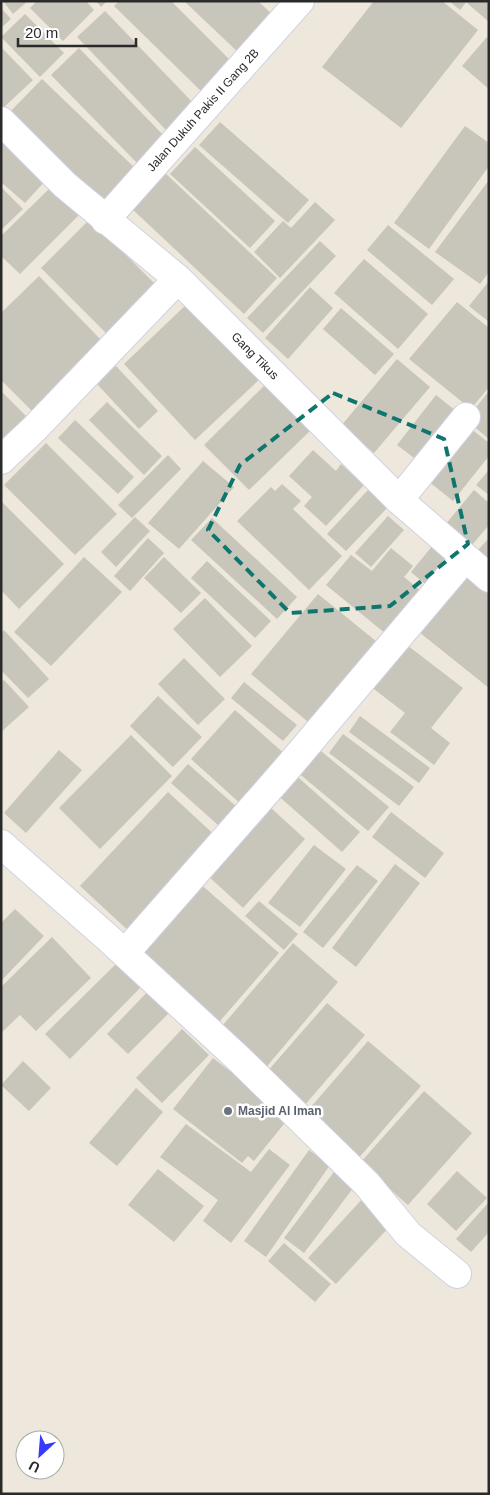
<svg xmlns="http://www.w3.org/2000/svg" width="490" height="1495" viewBox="0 0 490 1495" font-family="Helvetica,sans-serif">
<rect width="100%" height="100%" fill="#ede8db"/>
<g fill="#c8c5bb">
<polygon points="3,1 28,1 13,14"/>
<polygon points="37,1 86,1 94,10 63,41 30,8"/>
<polygon points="96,1 107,1 101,7"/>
<polygon points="119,1 171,1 233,63 203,93 114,6"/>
<polygon points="184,1 258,1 276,18 241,55"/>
<polygon points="374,1 442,1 478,30 401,128 322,67"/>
<polygon points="449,1 467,1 460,10"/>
<polygon points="469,1 489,1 489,22 467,3"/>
<polygon points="1,8 11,19 1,28"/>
<polygon points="105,11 195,105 167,131 77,37"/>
<polygon points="25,14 64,53 40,77 1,37"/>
<polygon points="487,37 489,39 489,89 462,66"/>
<polygon points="1,47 33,80 1,110"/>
<polygon points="79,48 166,138 139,165 51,75"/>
<polygon points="42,79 138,171 100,209 4,118"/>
<polygon points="220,122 309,200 288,223 199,145"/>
<polygon points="465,126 489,143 489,166 429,249 394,223"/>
<polygon points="1,140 47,179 25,203 1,182"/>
<polygon points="195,147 275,221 250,248 170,174"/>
<polygon points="164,172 277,278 244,314 131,208"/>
<polygon points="489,180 489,272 480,284 435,252"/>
<polygon points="52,186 80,214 20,274 1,256 1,236"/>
<polygon points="1,187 23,209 1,230"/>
<polygon points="315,202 335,220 280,278 254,252 283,221 291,228"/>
<polygon points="90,219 157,286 108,335 41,268"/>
<polygon points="388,225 454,279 432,305 367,250"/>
<polygon points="320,241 336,256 263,333 247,318"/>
<polygon points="364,259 428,314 398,349 334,293"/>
<polygon points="39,276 103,342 32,411 1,380 1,313"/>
<polygon points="489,281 489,322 469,306"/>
<polygon points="310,287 333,308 288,359 265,338"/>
<polygon points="190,301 262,377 195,440 124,364"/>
<polygon points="457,302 489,328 489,387 471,409 409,359"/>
<polygon points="341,308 394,354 375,375 323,329"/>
<polygon points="397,359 430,387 374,453 341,426"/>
<polygon points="116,366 158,411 139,429 96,383"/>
<polygon points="268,382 313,428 249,490 204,445"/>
<polygon points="1,391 27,417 3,440 1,438"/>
<polygon points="489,391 489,439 466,420"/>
<polygon points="436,395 461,415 422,464 397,445"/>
<polygon points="107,402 162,456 144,475 89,420"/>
<polygon points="75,420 134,477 118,494 58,438"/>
<polygon points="465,424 489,443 489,456 453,501 422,476"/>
<polygon points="46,443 117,514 75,555 4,485"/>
<polygon points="313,450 336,471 341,464 364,485 326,526 304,506 312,497 289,476"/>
<polygon points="168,455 181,469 132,518 118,505"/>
<polygon points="203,461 234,487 179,549 148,523"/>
<polygon points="489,470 489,495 476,485"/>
<polygon points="282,484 301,501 293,509 342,556 309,590 237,521 271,487 275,491"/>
<polygon points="368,490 388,507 346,551 327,534"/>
<polygon points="474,490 489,503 489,525 466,552 440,531"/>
<polygon points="1,501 64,564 19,609 1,590"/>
<polygon points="388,516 404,530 371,567 355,553"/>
<polygon points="135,517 150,531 116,567 101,552"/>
<polygon points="212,518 297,597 277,619 191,540"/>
<polygon points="148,538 164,553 130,591 114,576"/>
<polygon points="489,538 489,559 478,550"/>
<polygon points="433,545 454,562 431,589 411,572"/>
<polygon points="391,548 413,566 404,577 426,595 391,638 326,585 351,555 372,571"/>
<polygon points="84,557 122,592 51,666 14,632"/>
<polygon points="164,557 201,593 181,613 144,578"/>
<polygon points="207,561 271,621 255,638 191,578"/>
<polygon points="461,571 489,593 489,688 414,628"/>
<polygon points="318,594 382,646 314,727 251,674"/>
<polygon points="205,598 252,646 220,677 173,629"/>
<polygon points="4,630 49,679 28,698 1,670 1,633"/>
<polygon points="403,642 463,688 431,728 450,743 434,765 390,732 405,713 370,686"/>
<polygon points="184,658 225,699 198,725 158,684"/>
<polygon points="4,680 29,707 1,732 1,682"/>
<polygon points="244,682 297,725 283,741 231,698"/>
<polygon points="158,696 202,737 173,767 130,726"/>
<polygon points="235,710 287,756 242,805 191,759"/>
<polygon points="360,716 430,768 419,783 349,732"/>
<polygon points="343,734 414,787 399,806 329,753"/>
<polygon points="131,735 172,776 100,849 59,808"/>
<polygon points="316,747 389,807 368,831 296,771"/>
<polygon points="59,750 82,770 26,833 4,813"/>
<polygon points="188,764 246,815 228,834 171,783"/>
<polygon points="292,772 360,832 342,852 274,792"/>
<polygon points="168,792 220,840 132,934 80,886"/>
<polygon points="270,807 305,839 243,908 207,875"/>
<polygon points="391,812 444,853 425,878 372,837"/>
<polygon points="314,845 346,869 300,927 268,903"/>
<polygon points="395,864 420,883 356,967 332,948"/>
<polygon points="357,865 378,881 323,948 303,932"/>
<polygon points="197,881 279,953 214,1028 131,956"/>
<polygon points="259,901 298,934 284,950 245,916"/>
<polygon points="15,909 44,936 1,981 1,923"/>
<polygon points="52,937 91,978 36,1031 20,1015 1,1033 1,987"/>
<polygon points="293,943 338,982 263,1071 217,1032"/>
<polygon points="120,960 144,984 70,1059 45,1034"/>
<polygon points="153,986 175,1007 128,1054 107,1034"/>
<polygon points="327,1003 365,1035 304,1106 266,1073"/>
<polygon points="182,1029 209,1055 162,1103 136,1078"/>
<polygon points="368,1041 421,1086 357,1160 304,1115"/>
<polygon points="213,1058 283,1112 288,1119 254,1161 248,1156 242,1163 173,1109"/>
<polygon points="23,1061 51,1088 29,1111 1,1085"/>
<polygon points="136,1088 163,1112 117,1166 89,1143"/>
<polygon points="424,1091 472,1133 408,1205 360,1163"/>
<polygon points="186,1124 251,1172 269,1149 290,1165 231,1243 203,1221 218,1200 160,1157"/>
<polygon points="309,1150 330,1165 266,1257 244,1241"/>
<polygon points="340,1164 360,1179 304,1253 284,1238"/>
<polygon points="158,1169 204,1206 174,1242 128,1205"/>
<polygon points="457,1171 487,1198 456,1231 427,1204"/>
<polygon points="364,1197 392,1224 336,1284 308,1258"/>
<polygon points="489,1202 489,1232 471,1252 456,1239"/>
<polygon points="284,1243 331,1284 315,1302 268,1261"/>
</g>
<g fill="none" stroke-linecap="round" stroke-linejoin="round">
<g stroke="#d0d1e4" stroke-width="30">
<g id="minor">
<polyline points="1,121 65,185 178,279 399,500 489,578"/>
<polyline points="105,220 300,1"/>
<polyline points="1,460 34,429 178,279"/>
<polyline points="399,500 466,417"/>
<polyline points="1,844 108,938 238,1058 367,1184 408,1234 457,1274"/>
<polyline points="125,953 284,772 465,558"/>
</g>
</g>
<use href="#minor" stroke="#fff" stroke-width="28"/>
</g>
<path fill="none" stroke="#0f766e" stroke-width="4" stroke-dasharray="10 6" stroke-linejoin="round" d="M333 393 444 439 468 544 390 606 290 613 208 530 240 465Z"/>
<circle fill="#6b7280" stroke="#fff" stroke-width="2" cx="228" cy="1111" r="5"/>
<g text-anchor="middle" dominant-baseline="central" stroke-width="5" stroke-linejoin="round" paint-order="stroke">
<g font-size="12" fill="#2a2a2a" stroke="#fff">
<text transform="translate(203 110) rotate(-48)">Jalan Dukuh Pakis II Gang 2B</text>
<text transform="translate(255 356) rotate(45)">Gang Tikus</text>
</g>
<g font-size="12" font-weight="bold" fill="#5b616d" stroke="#fff" text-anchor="start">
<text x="238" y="1111">Masjid Al Iman</text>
</g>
</g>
<rect width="490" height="1495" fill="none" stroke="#2a2a2a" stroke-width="5"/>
<g transform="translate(40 1455) rotate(206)"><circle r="24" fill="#ffffff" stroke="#aaaaaa"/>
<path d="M0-4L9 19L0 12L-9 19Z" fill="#363aff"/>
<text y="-8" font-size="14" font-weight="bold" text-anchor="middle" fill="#2a2a2a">U</text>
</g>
<path d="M18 38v8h118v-8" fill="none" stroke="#2a2a2a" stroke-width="2.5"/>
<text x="25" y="38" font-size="15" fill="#2a2a2a" stroke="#ffffff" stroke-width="4" paint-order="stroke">20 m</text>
</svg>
